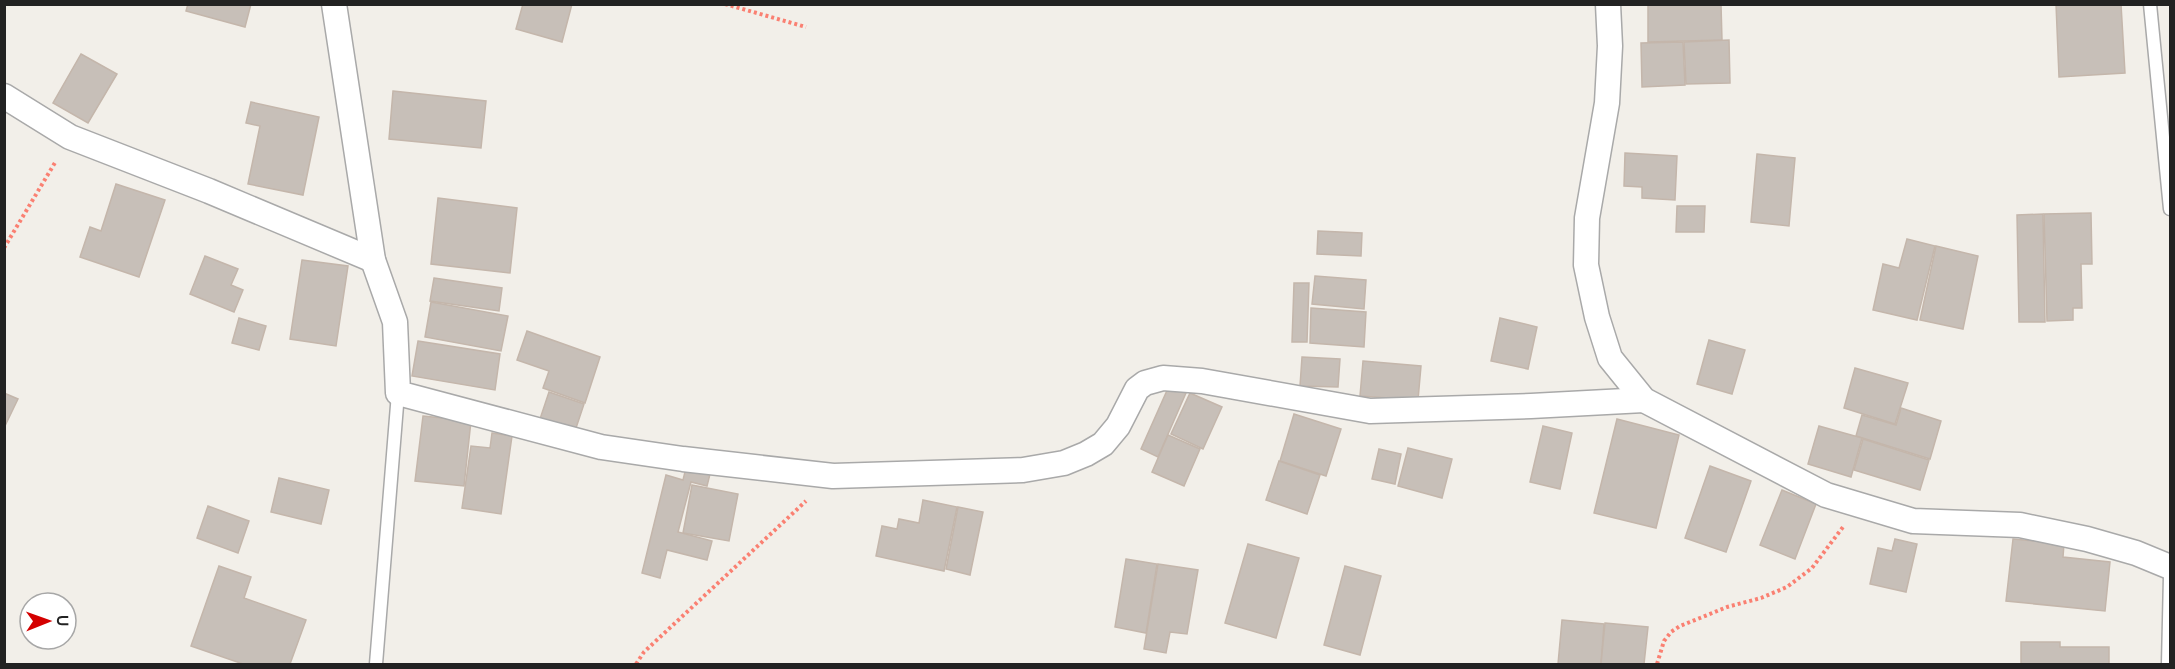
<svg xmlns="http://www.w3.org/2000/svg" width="2175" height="669" viewBox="0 0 2175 669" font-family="Cabin,sans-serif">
<rect width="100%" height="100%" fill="#f2efe9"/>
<g fill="#c7bfb8" stroke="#c4b6ab" stroke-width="1.5">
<polygon points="188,4 251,4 245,27 186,11"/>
<polygon points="523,4 572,4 562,42 516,29"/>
<polygon points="1721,4 1722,40 1648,42 1648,5"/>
<polygon points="2056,4 2121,4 2125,73 2059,77"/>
<polygon points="1729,40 1730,83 1686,84 1684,42"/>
<polygon points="1683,42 1685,85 1642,87 1641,43"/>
<polygon points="81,54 117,74 88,123 53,103"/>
<polygon points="393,91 486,101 481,148 389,139"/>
<polygon points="251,102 319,117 303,195 248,184 260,126 246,123"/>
<polygon points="1625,153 1677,156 1675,200 1642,198 1642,187 1624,186"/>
<polygon points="1757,154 1795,158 1789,226 1751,222"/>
<polygon points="116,184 165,200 139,277 80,257 90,227 101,231"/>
<polygon points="438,198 517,208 510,273 431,264"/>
<polygon points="1677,206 1705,206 1704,232 1676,232"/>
<polygon points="2091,213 2092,264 2081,264 2082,308 2073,308 2073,320 2047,321 2044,214"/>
<polygon points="2043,214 2045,322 2019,322 2017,215"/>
<polygon points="1318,231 1362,233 1361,256 1317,254"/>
<polygon points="1907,239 1935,246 1917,320 1873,310 1883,264 1899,268"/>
<polygon points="1936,246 1978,256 1963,329 1920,320"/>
<polygon points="205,256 238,269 231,285 243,290 234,312 190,294"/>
<polygon points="302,260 348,266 336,346 290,339"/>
<polygon points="1315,276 1366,280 1364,309 1312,304"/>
<polygon points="434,278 502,288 499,311 430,301"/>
<polygon points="1294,283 1309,283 1307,342 1292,342"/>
<polygon points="431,302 508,316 501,351 425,337"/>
<polygon points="1311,308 1366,312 1364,347 1310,343"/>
<polygon points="239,318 266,326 259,350 232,343"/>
<polygon points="1500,318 1537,327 1528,369 1491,361"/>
<polygon points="527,331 600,357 585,403 543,388 549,371 517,360"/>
<polygon points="1709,340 1745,350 1732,394 1697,384"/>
<polygon points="418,341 500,354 495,390 412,376"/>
<polygon points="1302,357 1340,359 1338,387 1300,386"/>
<polygon points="1363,361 1421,366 1418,400 1360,396"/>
<polygon points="1855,368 1908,383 1895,424 1844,408"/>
<polygon points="1169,386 1186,393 1158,457 1141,449"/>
<polygon points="549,392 584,404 573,437 538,425"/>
<polygon points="4,393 18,399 4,428"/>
<polygon points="1190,393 1222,407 1203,449 1171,434"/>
<polygon points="1901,408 1941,421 1930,459 1856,436 1862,415 1896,425"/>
<polygon points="1294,414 1341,429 1326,476 1280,461"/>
<polygon points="423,416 471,421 464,486 415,481"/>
<polygon points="1617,419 1679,435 1656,528 1594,513"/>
<polygon points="1543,426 1572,433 1560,489 1530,482"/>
<polygon points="1819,426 1862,438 1851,477 1808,464"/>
<polygon points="492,433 512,436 501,514 462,508 471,446 490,448"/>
<polygon points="1168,435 1200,449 1184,486 1152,472"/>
<polygon points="1863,439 1929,460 1920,490 1854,470"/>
<polygon points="1408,448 1452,459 1442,498 1398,486"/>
<polygon points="1379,449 1401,454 1395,484 1372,479"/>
<polygon points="1279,461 1320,475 1307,514 1266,500"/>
<polygon points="1710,466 1751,481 1726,552 1685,538"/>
<polygon points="686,468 710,474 707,486 691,482 678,532 712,541 707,560 667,550 660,578 642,573 666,475 683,480"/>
<polygon points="279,478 329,490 321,524 271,512"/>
<polygon points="692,485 738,494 729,541 683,533"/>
<polygon points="1782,490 1816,504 1795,559 1760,545"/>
<polygon points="923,500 957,507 944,571 876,556 882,526 897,529 899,519 919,523"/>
<polygon points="208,506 249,521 238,553 197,538"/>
<polygon points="958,507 983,512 970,575 946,569"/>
<polygon points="1895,539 1917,544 1906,592 1870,584 1878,548 1892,551"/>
<polygon points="2013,539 2064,544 2063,557 2110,562 2105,611 2006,601"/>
<polygon points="1248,544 1299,558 1276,638 1225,623"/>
<polygon points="1126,559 1157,564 1146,633 1115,627"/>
<polygon points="1158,564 1198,570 1187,634 1170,632 1166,653 1144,649"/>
<polygon points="219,566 251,577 244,598 306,620 290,664 243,664 191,646"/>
<polygon points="1345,566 1381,576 1360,655 1324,645"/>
<polygon points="1562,620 1604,624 1601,664 1558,664"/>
<polygon points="1605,623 1648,627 1644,664 1601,664"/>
<polygon points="2021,642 2060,642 2060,647 2109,647 2109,664 2021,664"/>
</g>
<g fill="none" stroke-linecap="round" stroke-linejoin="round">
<g stroke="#a9a9a9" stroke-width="15">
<g id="service">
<polyline points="2150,4 2170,209"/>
<polyline points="376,664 398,393"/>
<polyline points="2168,664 2170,576"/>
</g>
</g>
<g stroke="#a9a9a9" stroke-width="27">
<g id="minor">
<polyline points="334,4 373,260 395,322 398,393 601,447 683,459 833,476 1023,470 1064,463 1086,454 1103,444 1118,426 1137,389 1145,383 1163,378 1202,381 1370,411 1531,406 1644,400"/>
<polyline points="1608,4 1610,46 1607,103 1587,218 1586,265 1597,317 1610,358 1644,400 1826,495 1913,521 2020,525 2087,539 2136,553 2170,567"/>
<polyline points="4,96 70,137 209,191 373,260"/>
</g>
</g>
<g stroke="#fa8072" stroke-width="4" stroke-dasharray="3 3" stroke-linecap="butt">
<polyline points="725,4 806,27"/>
<polyline points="4,248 56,161"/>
<polyline points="636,664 644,652 806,501"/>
<polyline points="1657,664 1664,641 1671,632 1680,626 1700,618 1727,607 1761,598 1787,587 1812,568 1843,527"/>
</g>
<use href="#service" stroke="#fff" stroke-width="12"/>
<use href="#minor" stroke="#fff" stroke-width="24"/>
</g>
<rect width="2175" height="669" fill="none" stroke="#222222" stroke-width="12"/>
<g transform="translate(48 621) rotate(89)"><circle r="28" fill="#ffffff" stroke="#a7a7a7" stroke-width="1.5"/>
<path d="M0-4.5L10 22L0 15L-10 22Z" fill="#d40000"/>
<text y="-9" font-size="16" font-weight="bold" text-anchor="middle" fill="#222222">U</text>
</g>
</svg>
